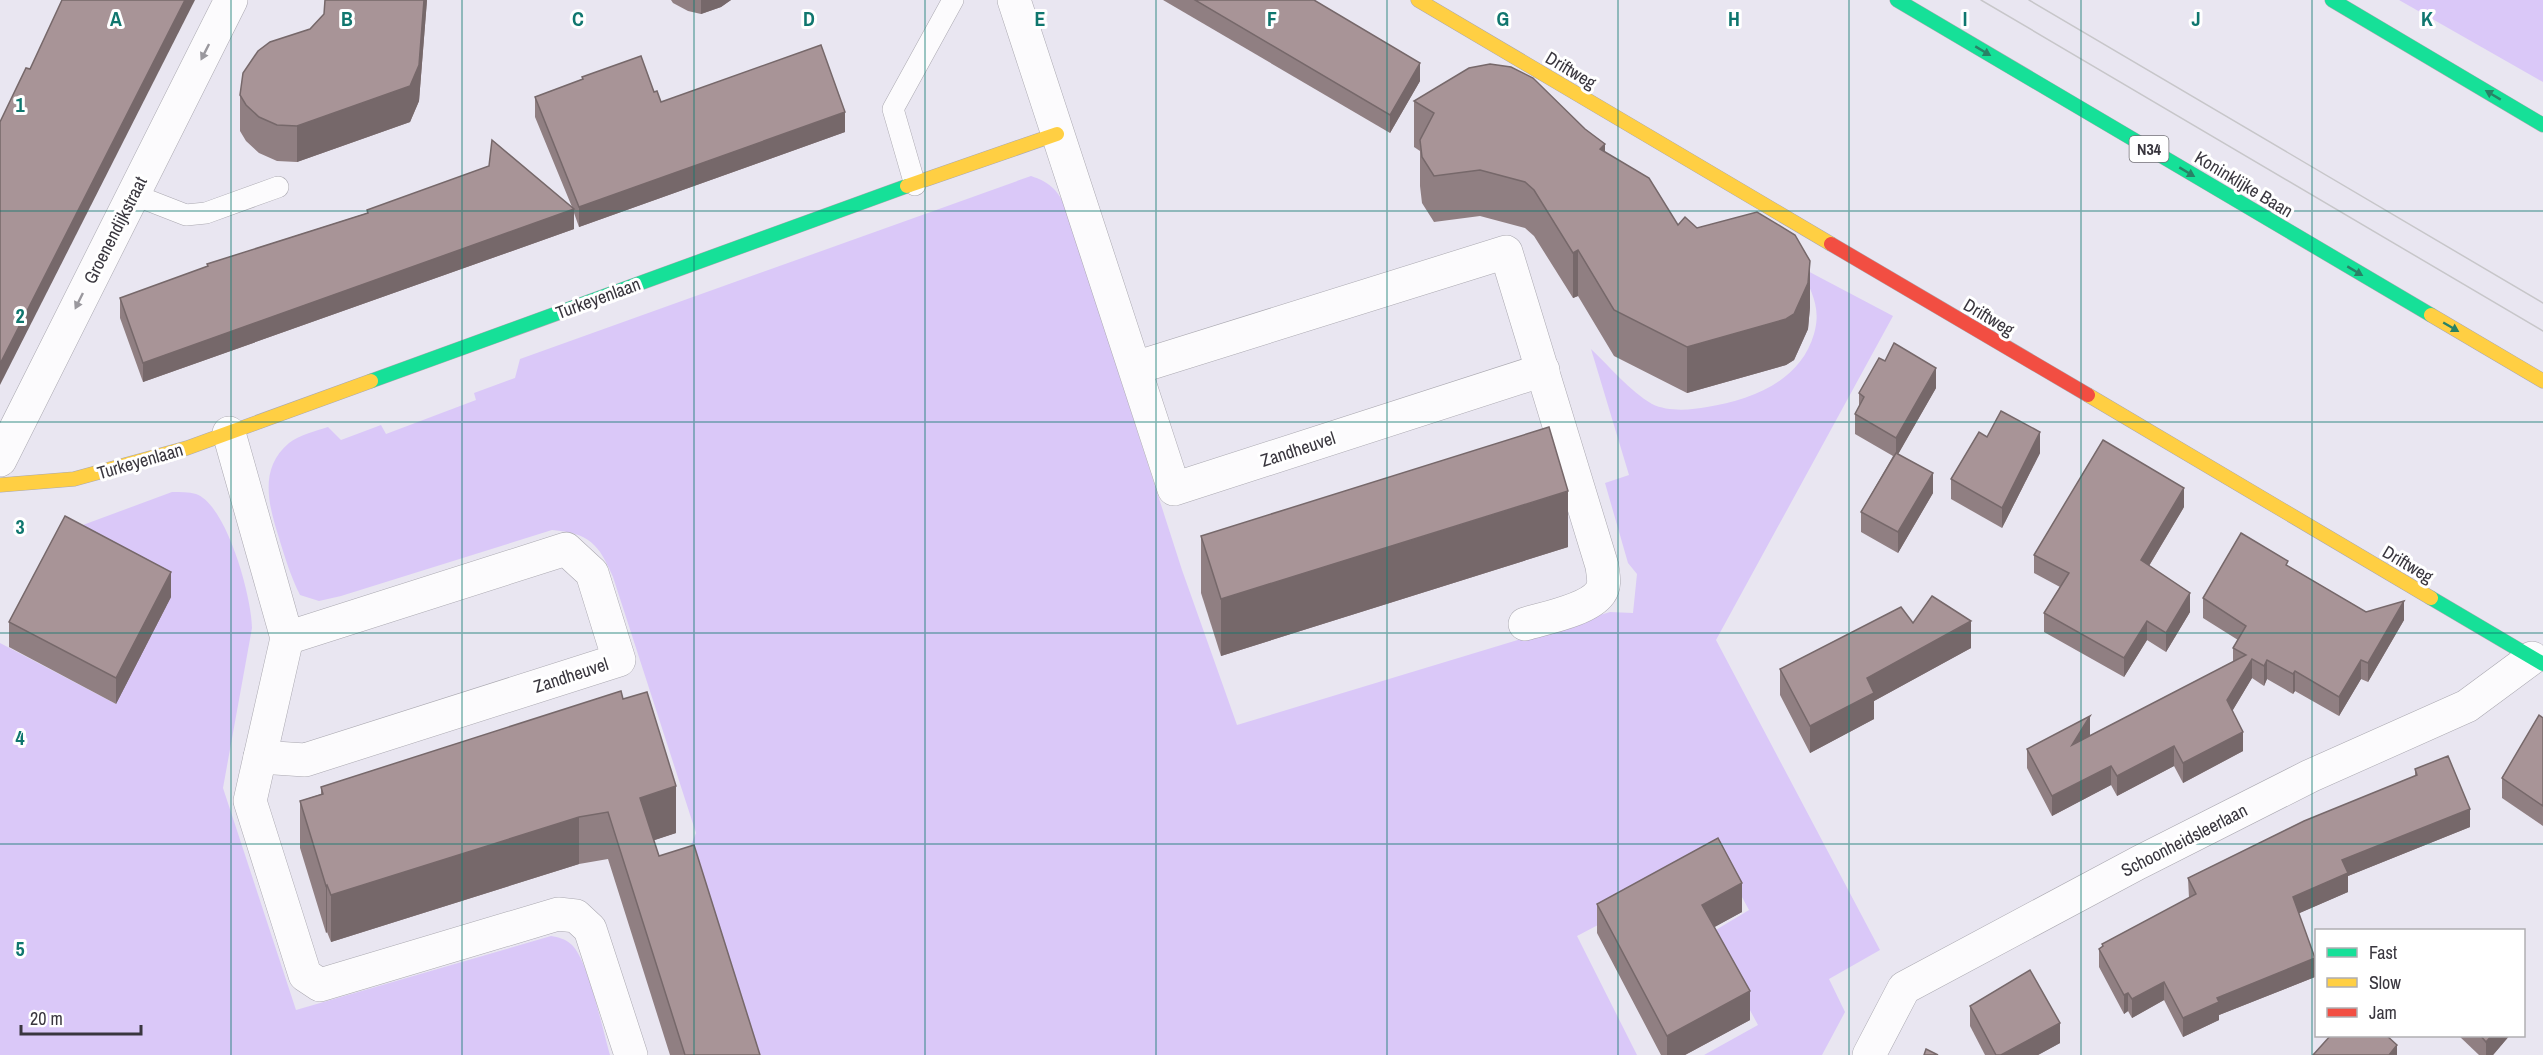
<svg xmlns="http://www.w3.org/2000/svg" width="2543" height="1055" viewBox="0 0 2543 1055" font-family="'Archivo Narrow',sans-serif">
<rect width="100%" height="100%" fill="#e9e6f1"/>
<g fill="#dac8f8">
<polygon points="2399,0 2543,0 2543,82"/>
<path d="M1031 176C1049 182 1057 189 1065 206L1182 570 1237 725 1610 612 1633 613 1637 574 1628 563 1605 483 1629 475 1591 349C1610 367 1630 391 1652 404 1668 412 1691 410 1707 407 1751 400 1800 382 1814 334 1822 306 1810 292 1802 268L1893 316 1716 640 1880 950 1829 979 1845 1012 1822 1055H1704L1758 1025 1709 934 1749 910 1722 860 1577 936 1637 1055H746L685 859 696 833 613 577C599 544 589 533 552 530L341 596 319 601 300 595C291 577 285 558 279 538 269 506 258 469 289 443 299 435 316 431 328 427L341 440 381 425 386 434 476 400 474 393 515 378 520 359Z"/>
<path d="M172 492C180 492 189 492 196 494 227 505 252 598 252 628L223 788 296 1010 551 936C558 937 566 939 572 945 588 960 603 1031 610 1055H0V643L116 704 64 532Z"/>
</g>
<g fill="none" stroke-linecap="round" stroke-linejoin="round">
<g stroke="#aaa8b0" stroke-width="22">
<g id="lane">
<polyline points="915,185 893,109 953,0"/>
<polyline points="132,194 186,215 206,213 278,187"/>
</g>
</g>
<g stroke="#aaa8b0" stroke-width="34">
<g id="street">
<polyline points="1014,0 1174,489 1543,370"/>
<path d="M1135 368 1506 252 1602 566C1603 575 1606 585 1600 593 1588 610 1545 618 1525 624"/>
<polyline points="229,433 287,638 250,801 305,975 320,985 558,914 576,916 590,929 631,1055"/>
<polyline points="0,460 231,0"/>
<polyline points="260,757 305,760 619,660 592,573 566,549 287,638"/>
<polyline points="1869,1055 1904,988 2138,863 2310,776 2467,706 2532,658"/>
</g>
</g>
<g stroke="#aaa8b0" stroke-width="15">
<g id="fast">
<polyline points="1897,0 2431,315"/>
<polyline points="2332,0 2543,125"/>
<polyline points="371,381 907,186"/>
<polyline points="2431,598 2543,664"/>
</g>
</g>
<g stroke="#aaa8b0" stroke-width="15">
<g id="slow">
<polyline points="1418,0 1831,244"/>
<polyline points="907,186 1057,134"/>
<polyline points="2431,315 2543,381"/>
<polyline points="2088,395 2431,598"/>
<polyline points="0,485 74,479 187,448 371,381"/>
</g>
</g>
<g stroke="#aaa8b0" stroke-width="15">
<polyline id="jam" points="1831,244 2088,395"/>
</g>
<use href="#lane" stroke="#fcfbfd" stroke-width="21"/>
<use href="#street" stroke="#fcfbfd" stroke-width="33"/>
<use href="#fast" stroke="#16e098" stroke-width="14"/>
<use href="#slow" stroke="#ffcf43" stroke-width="14"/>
<use href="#jam" stroke="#f24e42" stroke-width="14"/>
<g stroke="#c7c6c9" stroke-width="1.5">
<polyline points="1981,0 2543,331"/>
<polyline points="2029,0 2543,303"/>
</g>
</g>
<g fill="#907f82">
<polygon points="325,0 427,0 419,101 410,122 297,162 277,161 259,153 246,141 240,131 240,95 310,29 324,14"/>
<polygon points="671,0 731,0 721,7 701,14 688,11 673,3"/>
<polygon points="1163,0 1314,0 1420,81 1390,133"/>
<polygon points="582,77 654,92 661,102 845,132 579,227 574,213 574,229 143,382 120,318 120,298 207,267 207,264 367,213 367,210 572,207 535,117 535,97 582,80"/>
<polygon points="1414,101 1605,152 1678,225 1697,228 1810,307 1808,329 1794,360 1786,365 1687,393 1614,356 1578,296 1573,298 1534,236 1525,228 1480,216 1434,222 1422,203 1420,186 1420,151 1414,147"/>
<polygon points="1936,388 1898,454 1933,493 1898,553 1861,532 1861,512 1893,456 1855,434 1855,414 1859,408 1859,393"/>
<polygon points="1987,437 2040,453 2002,528 1951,499 1951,479"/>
<polygon points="2184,507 2149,566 2190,612 2166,652 2147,640 2124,677 2044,632 2044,613 2060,587 2034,573 2034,555"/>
<polygon points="1201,536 1568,547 1221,656 1201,593"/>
<polygon points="2288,566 2366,612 2404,620 2368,682 2361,679 2339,716 2295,691 2293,694 2267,679 2264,686 2252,678 2232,711 2243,751 2183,783 2174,766 2117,796 2111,785 2052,816 2027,768 2027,749 2090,735 2089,737 2233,662 2233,648 2238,640 2203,618 2203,598"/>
<polygon points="171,597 116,704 9,647 9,622"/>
<polygon points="1913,623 1971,648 1874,701 1874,719 1810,753 1780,695 1780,669"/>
<polygon points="623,699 676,833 654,840 659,856 760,1055 670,1055 608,859 579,864 331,942 327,932 326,933 300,848 300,801 321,794 321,787"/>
<polygon points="2543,718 2543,826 2502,798 2502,778"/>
<polygon points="2415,769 2470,827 2348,876 2348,892 2299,913 2315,977 2219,1015 2219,1020 2183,1037 2164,1000 2132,1018 2128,1011 2124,1014 2099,967 2099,949 2102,947 2102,944 2189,898 2188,878 2415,776"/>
<polygon points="1597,904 1742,912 1714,927 1750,1020 1685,1055 1661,1055 1597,933"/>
<polygon points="1970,1006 2060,1043 2038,1055 1985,1055 1970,1026"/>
<polygon points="2458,1035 2510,1035 2493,1055 2479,1055"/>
</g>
<g fill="#76686a">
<polygon points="185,0 195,0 0,385 0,364"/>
<polygon points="424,0 427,0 419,101 410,122 297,162 297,126"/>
<polygon points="701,0 731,0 721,7 701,14"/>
<polygon points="1420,63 1420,81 1390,133 1390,115"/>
<polygon points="845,112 845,132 579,227 579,207"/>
<polygon points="1605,144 1605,190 1600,149"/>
<polygon points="574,209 574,229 143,382 143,363"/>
<polygon points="1578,250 1578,296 1573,298 1573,253"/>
<polygon points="1810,261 1810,307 1808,329 1794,360 1786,365 1687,393 1687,347"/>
<polygon points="1936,368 1936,388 1896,458 1896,438"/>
<polygon points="2040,432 2040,453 2002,528 2002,508"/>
<polygon points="1933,473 1933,493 1898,553 1898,532"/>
<polygon points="2184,488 2184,507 2141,579 2141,560"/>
<polygon points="1568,491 1568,547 1221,656 1221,599"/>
<polygon points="171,572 171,597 116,704 116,678"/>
<polygon points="2190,593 2190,612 2166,652 2166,633"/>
<polygon points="2404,601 2404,620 2368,682 2368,663"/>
<polygon points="1971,621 1971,648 1874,701 1874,719 1810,753 1810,726 1867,678"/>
<polygon points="2147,621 2147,640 2124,677 2124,658"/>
<polygon points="2252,659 2252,678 2227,720 2227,700"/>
<polygon points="2267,660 2267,679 2264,686 2264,666"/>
<polygon points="2361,660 2361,679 2339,716 2339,697"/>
<polygon points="2295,671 2295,691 2293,694 2293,674"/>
<polygon points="2090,716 2090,735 2072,765 2072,745"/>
<polygon points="2243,732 2243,751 2183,783 2183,763"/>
<polygon points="2174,746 2174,766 2117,796 2117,776"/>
<polygon points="2111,766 2111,785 2052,816 2052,796"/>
<polygon points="676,786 676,833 640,845 640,798"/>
<polygon points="2470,809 2470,827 2348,876 2348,892 2293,916 2293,897 2342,860"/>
<polygon points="579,817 579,864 331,942 331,895"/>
<polygon points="1742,883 1742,912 1702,934 1702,905"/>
<polygon points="327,885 327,932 326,933 326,886"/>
<polygon points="2315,958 2315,977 2219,1015 2219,1020 2183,1037 2183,1018 2217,998"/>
<polygon points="2164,982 2164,1000 2132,1018 2132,999"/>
<polygon points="1750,991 1750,1020 1685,1055 1667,1055 1667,1036"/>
<polygon points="2128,993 2128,1011 2124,1014 2124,995"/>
<polygon points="2060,1023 2060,1043 2038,1055 2001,1055"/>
<polygon points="2492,1035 2510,1035 2493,1055 2486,1055 2486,1042"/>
<polygon points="2397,1045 2397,1055 2389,1055"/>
</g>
<g fill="#a89497" stroke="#76686a" stroke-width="1.5">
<polygon points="62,0 185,0 0,364 0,122 26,68 30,69"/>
<polygon points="325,0 424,0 419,65 410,86 297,126 277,125 259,117 246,105 240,95 243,73 258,51 270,42 310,29 324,14"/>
<polygon points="1195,0 1314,0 1420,63 1390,115"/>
<polygon points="821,45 845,112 579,207 535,97 583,79 582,77 641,56 654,92 657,91 661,102"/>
<polygon points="1490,64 1511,67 1533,78 1585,129 1605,144 1600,149 1649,178 1678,225 1685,217 1697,228 1757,212 1795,235 1810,261 1808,283 1794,314 1786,319 1687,347 1614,310 1578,250 1573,253 1534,190 1525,182 1480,170 1434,176 1422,157 1420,140 1434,113 1414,101 1469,68"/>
<polygon points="492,140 574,209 143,363 120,298 208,266 207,264 368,213 367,210 489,166"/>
<polygon points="1894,343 1936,368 1896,438 1855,414 1864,397 1859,393 1879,358 1885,361"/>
<polygon points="2001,411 2040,432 2002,508 1951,479 1979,432 1987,437"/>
<polygon points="1549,427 1568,491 1221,599 1201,536"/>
<polygon points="2103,440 2184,488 2141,560 2190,593 2166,633 2147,621 2124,658 2044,613 2069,573 2034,555"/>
<polygon points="1896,453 1933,473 1898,532 1861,512"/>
<polygon points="65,516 171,572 116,678 9,622"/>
<polygon points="2241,533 2288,561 2286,565 2366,612 2404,601 2368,663 2361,660 2339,697 2295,671 2293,674 2267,660 2264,666 2252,659 2227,700 2243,732 2183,763 2174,746 2117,776 2111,766 2052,796 2027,749 2090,716 2072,745 2246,655 2233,648 2246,626 2203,598"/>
<polygon points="1932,596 1971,621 1867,678 1874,693 1810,726 1780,669 1901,607 1913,623"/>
<polygon points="621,691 623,699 647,692 676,786 640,798 659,856 694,845 760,1055 685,1055 608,812 579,817 331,895 327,885 326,886 300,801 323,794 321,787"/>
<polygon points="2539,715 2543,718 2543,806 2502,778"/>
<polygon points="2448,756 2470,809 2342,860 2348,873 2293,897 2315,958 2217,998 2219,1002 2183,1018 2164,982 2132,999 2128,993 2124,995 2099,949 2103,946 2102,944 2196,894 2188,878 2304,821 2417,775 2415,769"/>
<polygon points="1718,838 1742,883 1702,905 1750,991 1667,1036 1597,904"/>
<polygon points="2030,970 2060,1023 2001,1055 1996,1055 1970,1006"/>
<polygon points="2331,1035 2386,1035 2397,1045 2389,1055 2313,1055"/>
<polygon points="2480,1035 2492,1035 2486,1042"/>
<polygon points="1926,1049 1938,1055 1924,1055"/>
</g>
<defs><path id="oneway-solid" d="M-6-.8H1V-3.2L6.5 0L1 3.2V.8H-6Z" transform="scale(1.5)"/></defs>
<g fill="#298266">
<use href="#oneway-solid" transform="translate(1983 51) rotate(31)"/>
<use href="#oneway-solid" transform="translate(2493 95) rotate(-149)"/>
<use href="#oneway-solid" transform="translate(2187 172) rotate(31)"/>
<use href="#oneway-solid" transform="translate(2355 271) rotate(31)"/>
<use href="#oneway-solid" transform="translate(2451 327) rotate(30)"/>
</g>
<g fill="#9a989e">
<use href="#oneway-solid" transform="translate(205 52) rotate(117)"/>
<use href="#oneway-solid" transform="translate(79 301) rotate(116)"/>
</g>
<path fill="none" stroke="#0f766e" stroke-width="1.5" stroke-opacity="0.55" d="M231 0V1055M462 0V1055M694 0V1055M925 0V1055M1156 0V1055M1387 0V1055M1618 0V1055M1849 0V1055M2081 0V1055M2312 0V1055M0 211H2543M0 422H2543M0 633H2543M0 844H2543"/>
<g text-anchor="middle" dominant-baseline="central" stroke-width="6" stroke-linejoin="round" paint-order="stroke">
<rect fill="#fff" stroke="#747278" stroke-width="1.5" x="2129.5" y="136" width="39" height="26" rx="4.5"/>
<g font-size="16" font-weight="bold" fill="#39363e">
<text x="2149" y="149">N34</text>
</g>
<g font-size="18" fill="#39363e" stroke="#fff">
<text transform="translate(1571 70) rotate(31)">Driftweg</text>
<text transform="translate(2244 184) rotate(31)">Koninklijke Baan</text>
<text transform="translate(115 230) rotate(-63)">Groenendijkstraat</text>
<text transform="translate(598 298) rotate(-20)">Turkeyenlaan</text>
<text transform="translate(1989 317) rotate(31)">Driftweg</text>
<text transform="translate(1298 449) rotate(-18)">Zandheuvel</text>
<text transform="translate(140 461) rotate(-16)">Turkeyenlaan</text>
<text transform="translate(2408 564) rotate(31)">Driftweg</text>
<text transform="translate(571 675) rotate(-18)">Zandheuvel</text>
<text transform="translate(2184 840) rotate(-27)">Schoonheidsleerlaan</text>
</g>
</g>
<g font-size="20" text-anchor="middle" font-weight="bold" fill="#0f766e" stroke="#fff" stroke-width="6" stroke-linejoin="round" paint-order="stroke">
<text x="116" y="26">A</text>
<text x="347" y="26">B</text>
<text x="578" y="26">C</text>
<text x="809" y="26">D</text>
<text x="1040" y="26">E</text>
<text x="1272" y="26">F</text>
<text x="1503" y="26">G</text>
<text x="1734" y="26">H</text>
<text x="1965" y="26">I</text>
<text x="2196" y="26">J</text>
<text x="2427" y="26">K</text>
<text x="20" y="112">1</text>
<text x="20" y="323">2</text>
<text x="20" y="534">3</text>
<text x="20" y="745">4</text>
<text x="20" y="956">5</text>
</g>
<rect x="2315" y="929" width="210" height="108" fill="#ffffff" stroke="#b0afb2" stroke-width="1.5"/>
<rect x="2327" y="948" width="30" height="9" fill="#16e098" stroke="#b0afb2" stroke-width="1.5"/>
<text x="2369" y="959" font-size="18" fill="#39363e">Fast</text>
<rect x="2327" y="978" width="30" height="9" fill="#ffcf43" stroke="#b0afb2" stroke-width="1.5"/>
<text x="2369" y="989" font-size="18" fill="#39363e">Slow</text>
<rect x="2327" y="1008" width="30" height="9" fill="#f24e42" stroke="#b0afb2" stroke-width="1.5"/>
<text x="2369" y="1019" font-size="18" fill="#39363e">Jam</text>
<path d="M21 1025v9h120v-9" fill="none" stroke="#39363e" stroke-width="3"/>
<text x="30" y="1025" font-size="18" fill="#39363e" stroke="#ffffff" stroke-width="4.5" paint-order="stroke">20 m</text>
</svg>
